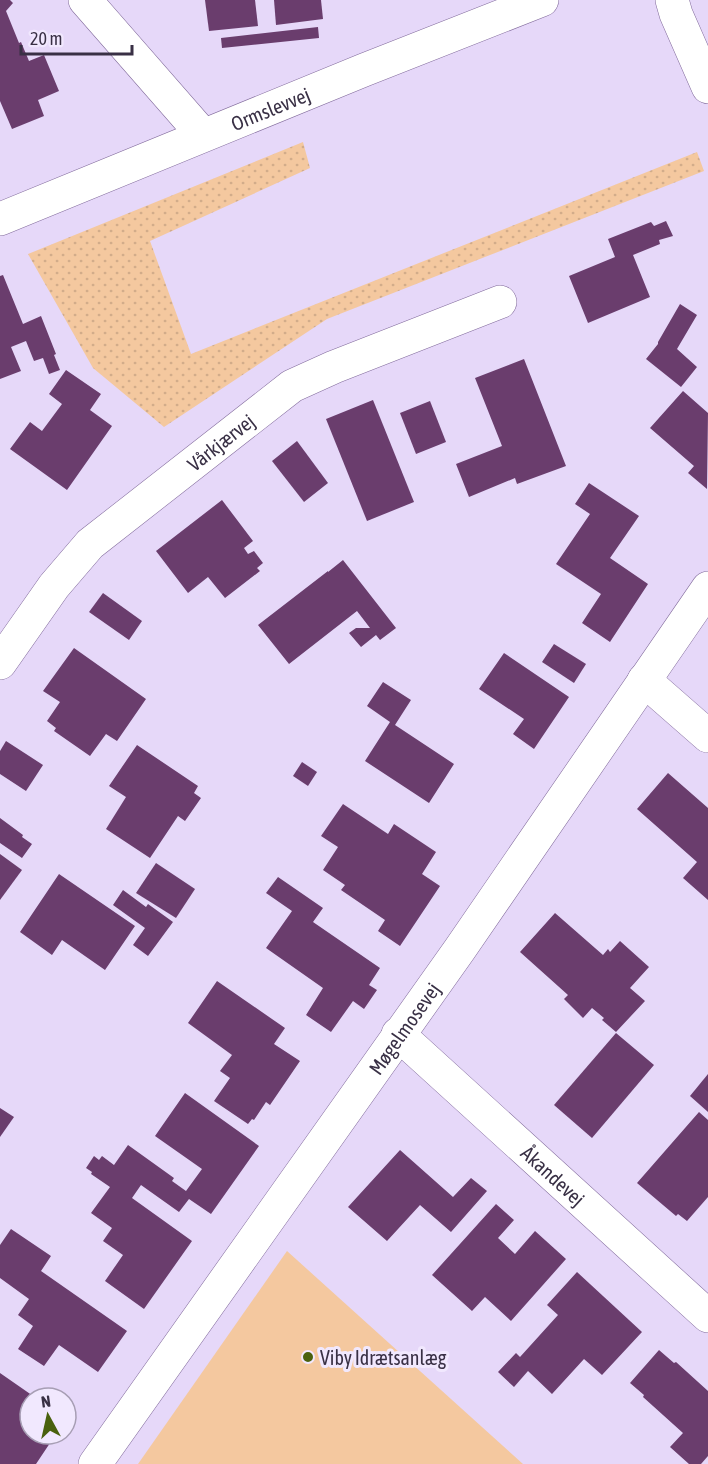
<svg xmlns="http://www.w3.org/2000/svg" width="708" height="1464" viewBox="0 0 708 1464" font-family="'Asap Condensed',sans-serif">
<defs>
<pattern id="grass-dots" width="8" height="8" patternUnits="userSpaceOnUse" patternTransform="scale(1.5)"><rect width="8" height="8" fill="#f4c89f"/><path d="M2 2h.1M6 6h.1" fill="none" stroke="#d2ac8a" stroke-width="1.8" stroke-linecap="round"/></pattern>
</defs>
<rect width="100%" height="100%" fill="#e6d8f9"/>
<polygon fill="url(#grass-dots)" points="303,142 310,168 150,241 191,354 697,152 704,171 327,319 164,427 93,368 28,254"/>
<polygon fill="#f4c89f" points="287,1251 523,1464 138,1464"/>
<g fill="#6a3d6d">
<polygon points="0,0 10,0 13,3 6,11 19,43 21,42 29,61 44,55 59,91 38,100 44,116 12,129 0,101"/>
<polygon points="205,0 255,0 258,26 209,31"/>
<polygon points="274,0 321,0 323,19 276,25"/>
<polygon points="318,27 319,38 222,48 221,38"/>
<polygon points="666,221 673,236 659,240 660,244 633,255 650,297 588,323 569,276 615,257 608,239 651,222 654,226"/>
<polygon points="3,275 23,324 41,316 56,354 54,355 60,370 49,374 43,358 34,361 26,341 11,347 21,371 0,379 0,276"/>
<polygon points="680,304 697,315 677,349 697,367 681,387 646,359 658,344 658,342"/>
<polygon points="524,359 566,466 517,484 515,478 469,497 456,464 502,446 475,378"/>
<polygon points="66,370 101,394 90,410 112,426 67,490 10,449 30,422 42,431 62,404 49,394"/>
<polygon points="683,391 708,413 707,489 688,473 694,466 650,428"/>
<polygon points="373,400 414,502 367,521 326,419"/>
<polygon points="430,401 446,442 416,454 400,413"/>
<polygon points="297,441 328,483 304,502 272,461"/>
<polygon points="589,483 639,516 610,558 648,584 610,642 582,623 601,594 556,564 590,514 575,504"/>
<polygon points="222,500 253,541 244,548 248,554 254,551 263,563 257,568 260,571 225,598 208,577 188,593 156,551"/>
<polygon points="343,560 396,628 380,640 376,635 361,647 349,633 356,628 370,628 357,611 289,664 258,625 328,571 328,572"/>
<polygon points="103,593 142,621 129,640 89,612"/>
<polygon points="554,644 586,664 574,683 542,662"/>
<polygon points="74,648 146,699 117,741 106,734 90,756 54,731 56,728 47,721 60,702 43,691"/>
<polygon points="504,653 569,697 534,749 513,734 524,719 479,689"/>
<polygon points="383,682 411,700 395,725 454,764 429,803 365,761 390,722 367,706"/>
<polygon points="6,741 43,765 26,791 0,774 0,751"/>
<polygon points="137,745 198,786 194,793 201,798 185,821 178,816 150,858 106,829 126,797 109,786"/>
<polygon points="302,762 317,772 308,786 293,776"/>
<polygon points="668,773 708,808 708,900 683,878 697,862 637,809"/>
<polygon points="343,804 388,834 394,824 436,852 422,874 440,886 400,946 378,931 385,920 341,890 345,885 323,870 338,847 321,836"/>
<polygon points="0,818 23,835 22,837 32,844 22,858 0,843"/>
<polygon points="0,854 22,870 0,900"/>
<polygon points="156,863 195,889 176,918 136,893"/>
<polygon points="59,874 135,926 105,970 62,940 52,955 20,932"/>
<polygon points="278,877 323,908 313,922 380,968 369,985 377,990 364,1009 353,1001 331,1032 306,1015 323,988 266,948 292,911 266,893"/>
<polygon points="123,890 146,907 148,904 173,922 148,956 133,945 145,928 113,905"/>
<polygon points="555,913 603,955 608,949 610,952 620,941 649,967 630,988 645,1001 616,1032 602,1020 604,1018 592,1008 583,1018 564,999 568,995 520,952"/>
<polygon points="217,981 285,1028 274,1044 300,1061 270,1105 266,1102 254,1120 252,1119 248,1124 214,1101 230,1078 220,1071 232,1055 188,1023"/>
<polygon points="616,1033 654,1065 592,1138 554,1105"/>
<polygon points="708,1074 708,1112 690,1096"/>
<polygon points="185,1093 259,1146 211,1214 189,1199 179,1212 141,1185 132,1198 192,1241 144,1309 105,1281 123,1255 103,1241 112,1228 91,1213 110,1187 91,1174 92,1172 86,1168 94,1156 99,1160 102,1156 114,1165 128,1145 174,1178 172,1181 186,1191 202,1169 155,1136"/>
<polygon points="0,1108 14,1117 0,1137"/>
<polygon points="699,1112 708,1120 708,1197 687,1221 678,1214 676,1216 637,1183"/>
<polygon points="400,1150 453,1197 471,1178 487,1191 451,1232 420,1205 387,1241 348,1207"/>
<polygon points="496,1204 514,1220 498,1238 515,1254 535,1231 566,1259 511,1321 485,1297 472,1311 432,1275"/>
<polygon points="11,1229 51,1256 41,1271 127,1331 98,1372 59,1345 44,1366 18,1349 33,1326 18,1315 29,1299 0,1278 0,1245"/>
<polygon points="577,1272 642,1332 602,1375 584,1359 552,1394 528,1371 514,1387 498,1372 516,1353 520,1357 558,1315 547,1305"/>
<polygon points="659,1350 674,1363 676,1362 708,1391 708,1456 701,1464 689,1464 670,1447 683,1433 643,1397 644,1395 630,1383"/>
<polygon points="0,1373 36,1398 30,1398 30,1434 56,1434 36,1464 0,1464"/>
</g>
<g fill="none" stroke-linecap="round" stroke-linejoin="round">
<g stroke="#826b9c" stroke-width="34">
<g id="minor">
<polyline points="85,0 203,135"/>
<polyline points="672,0 676,14 708,87"/>
<path id="s1" d="M0 663 54 586 90 544 292 386 334 367 500 302"/>
<polyline points="644,680 708,736"/>
<path id="s2" d="M398 1034 708 1316"/>
<path id="s3" d="M95 1464 460 949 708 588"/>
</g>
</g>
<g stroke="#826b9c" stroke-width="34">
<g id="tertiary">
<path id="s4" d="M0 219 364 70 542 0"/>
</g>
</g>
<use href="#minor" stroke="#fff" stroke-width="33"/>
<use href="#tertiary" stroke="#fff" stroke-width="33"/>
</g>
<circle fill="#4a610e" stroke="#f1e8fe" stroke-width="2" cx="308" cy="1357" r="6"/>
<g text-anchor="middle" dominant-baseline="central" stroke-width="6" stroke-linejoin="round" paint-order="stroke">
<g font-size="20" fill="#393045" stroke="#f1e8fe">
<text stroke="none"><textPath href="#s4" startOffset="292">Ormslevvej</textPath></text>
<text stroke="none"><textPath href="#s1" startOffset="315">Vårkjærvej</textPath></text>
<text stroke="none"><textPath href="#s3" startOffset="534">Møgelmosevej</textPath></text>
<text stroke="none"><textPath href="#s2" startOffset="210">Åkandevej</textPath></text>
</g>
<g font-size="20" fill="#393045" stroke="#f1e8fe" text-anchor="start">
<text x="320" y="1357">Viby Idrætsanlæg</text>
</g>
</g>
<g transform="translate(48 1416) rotate(352)"><circle r="28" fill="#f1e8fe" stroke="#a79eb4" stroke-width="1.5"/>
<path d="M0-4.5L10 22L0 15L-10 22Z" fill="#4a610e"/>
<text y="-9" font-size="16" font-weight="bold" text-anchor="middle" fill="#393045">N</text>
</g>
<path d="M21 45v9h111v-9" fill="none" stroke="#393045" stroke-width="3"/>
<text x="30" y="45" font-size="18" fill="#393045" stroke="#f1e8fe" stroke-width="4.5" paint-order="stroke">20 m</text>
</svg>
